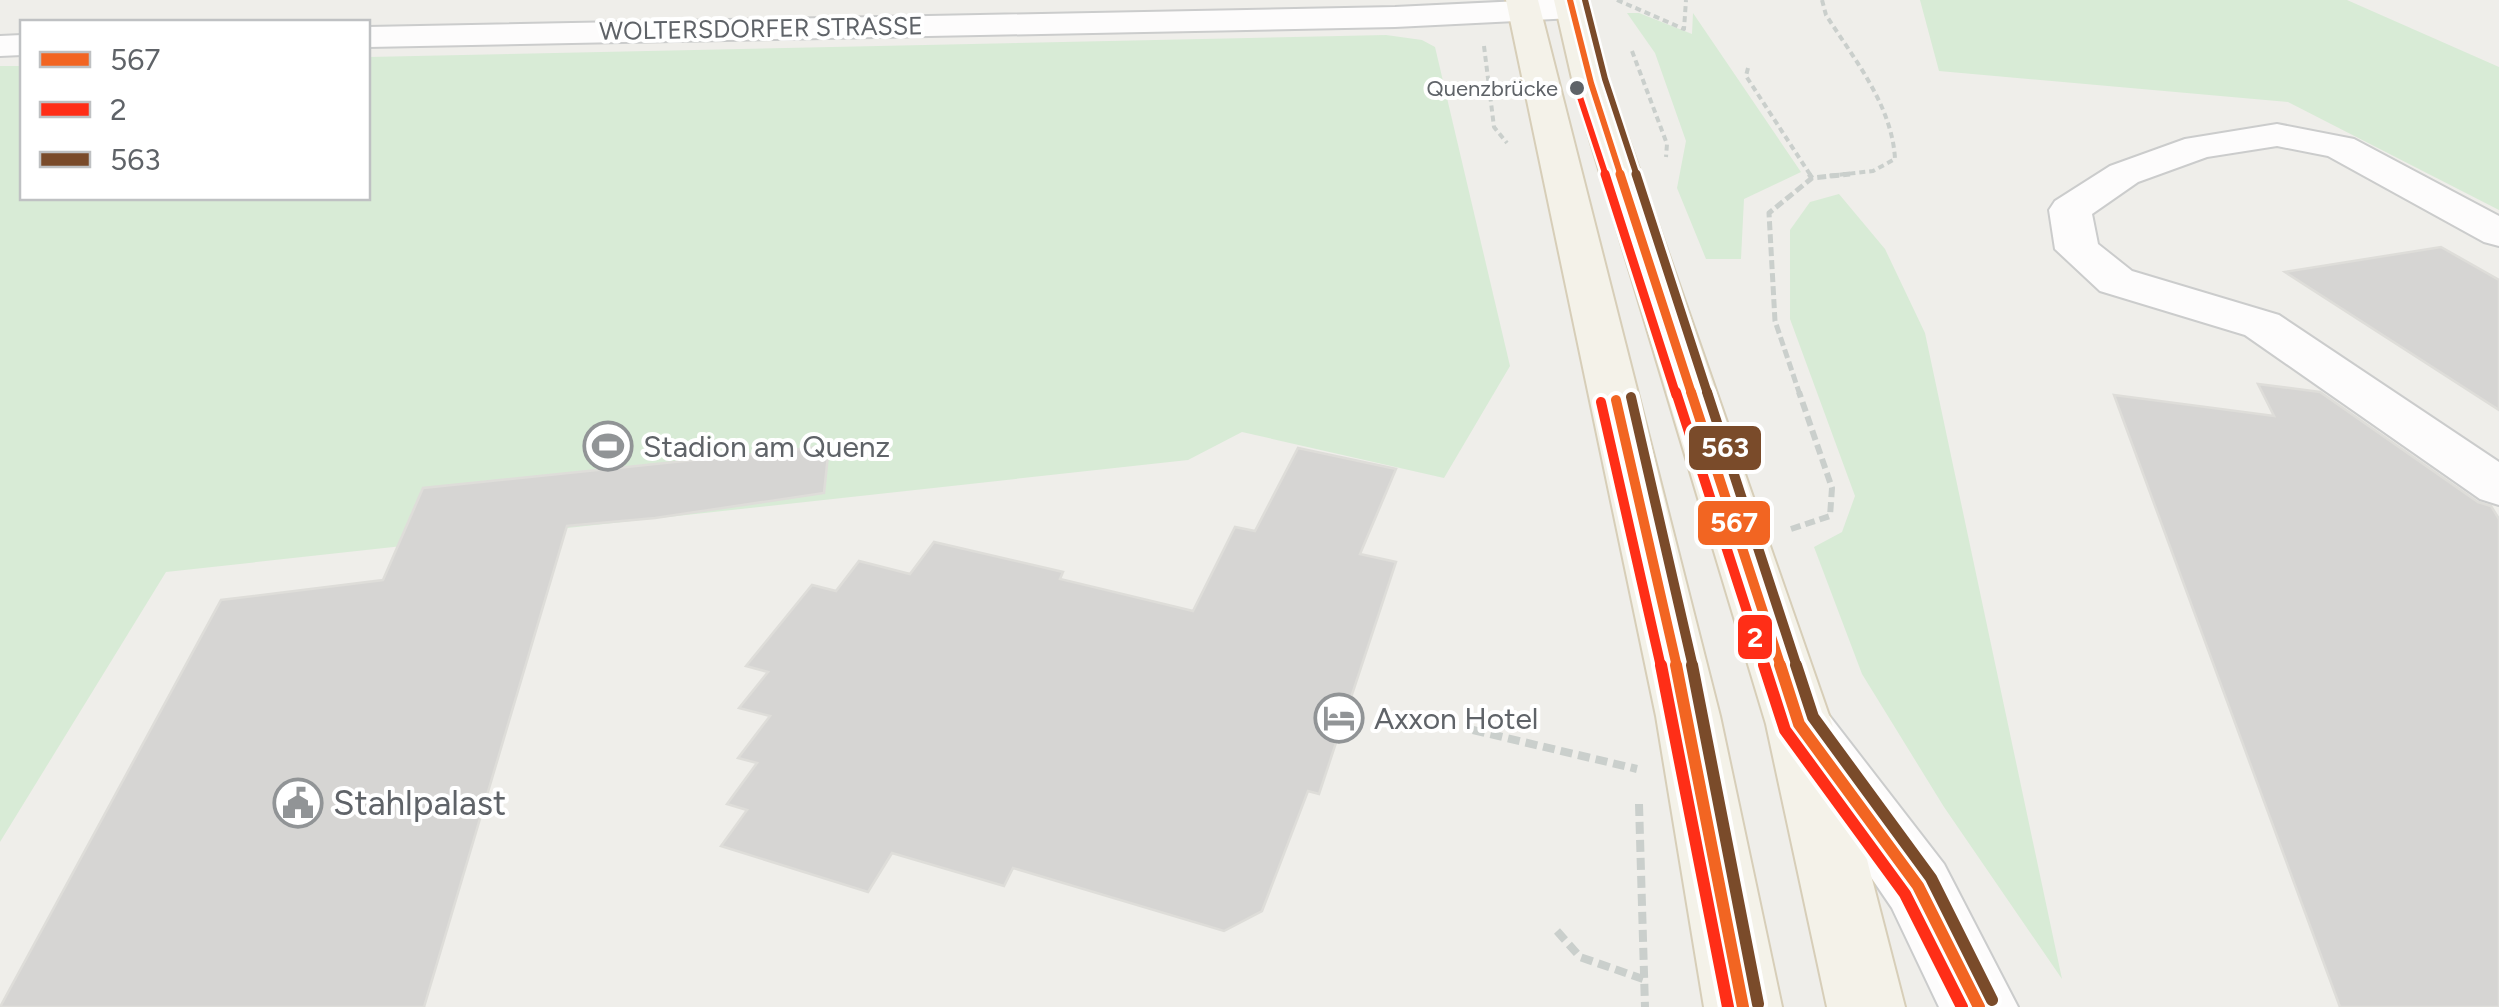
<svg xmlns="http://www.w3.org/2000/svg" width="2499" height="1007" viewBox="0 0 2499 1007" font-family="Figtree,sans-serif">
<rect width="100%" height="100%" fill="#efeeea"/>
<g fill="#d8ebd6">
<polygon points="1920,0 2347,0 2499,67 2499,210 2288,102 1939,71"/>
<polygon points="1627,13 1639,13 1692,34 1693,13 1801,172 1744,199 1741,259 1706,259 1677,188 1686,141 1655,53"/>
<polygon points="1386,35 1422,40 1435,47 1510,366 1444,478 1242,432 1188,460 166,572 0,842 0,66 22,66 22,198 368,198 368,57"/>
<polygon points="1839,194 1885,249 1925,333 2062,979 1944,807 1862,674 1814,547 1842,532 1855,496 1790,319 1790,230 1810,202"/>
</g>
<g fill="#d6d5d3" stroke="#deddd9" stroke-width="2.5">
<polygon points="2441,247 2499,280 2499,410 2285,272"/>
<polygon points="2258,384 2320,392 2478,502 2491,506 2499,519 2499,1007 2340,1007 2114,395 2274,416"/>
<polygon points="829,446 824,493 655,518 567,526 424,1007 0,1007 221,600 383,580 423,488"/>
<polygon points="1298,448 1396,469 1360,554 1396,562 1319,794 1308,791 1262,911 1224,931 1013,868 1004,886 892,853 868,892 721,846 747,810 727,804 757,763 738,758 770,716 739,708 768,672 746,666 812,585 836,591 859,561 910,574 934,542 1063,572 1060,579 1193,611 1235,527 1255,531"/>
</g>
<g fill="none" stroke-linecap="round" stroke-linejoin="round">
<g stroke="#cbcccc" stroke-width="4">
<g id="minor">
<polygon points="1539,0 1580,0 1589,8 1584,15 1573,18 1395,27 368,47 368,27 1395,7"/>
<polygon points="22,35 22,55 0,56 0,36"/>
<polygon points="2277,124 2354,139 2499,216 2499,246 2484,242 2328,156 2277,146 2207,157 2138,182 2092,214 2098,244 2132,271 2279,315 2499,462 2499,505 2480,499 2245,335 2100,291 2055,249 2049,210 2055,201 2110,166 2185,139"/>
<polygon points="1805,706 1828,714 1944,864 2018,1007 1939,1007 1892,908 1772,732 1782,714"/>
</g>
</g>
<g stroke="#d7ceb8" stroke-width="4">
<g id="major">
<polygon points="1506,0 1538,0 1720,716 1782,1007 1704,1007 1656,716"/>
<polygon points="1554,0 1586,0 1609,83 1832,724 1905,1007 1827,1007 1766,724 1573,83"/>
</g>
</g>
<g stroke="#cacfcc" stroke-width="4" stroke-dasharray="6 4" stroke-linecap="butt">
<polyline points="1617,0 1684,29 1686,0"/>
<path d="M1822 0 1826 15C1854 59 1892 105 1895 159L1873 171 1828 176"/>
<polyline points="1484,46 1494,127 1507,143"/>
<polyline points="1632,51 1667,144 1666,157"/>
<polyline points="1748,68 1746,76 1811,176"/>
</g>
<g stroke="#cacfcc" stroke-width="5" stroke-dasharray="9 4" stroke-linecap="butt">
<polyline points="1809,174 1812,178"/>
<polyline points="1800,395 1775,321 1769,213 1812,178 1850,174"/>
</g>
<polyline stroke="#cacfcc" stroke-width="6" stroke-dasharray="10 5" stroke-linecap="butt" points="1791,529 1830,516 1832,488 1799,392"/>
<g stroke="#cacfcc" stroke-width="8" stroke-dasharray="12 6" stroke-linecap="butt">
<polyline points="1473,730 1637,769"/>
<polyline points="1639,804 1645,1007"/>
<polyline points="1557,931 1580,957 1643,979"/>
</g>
<use href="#minor" fill="#fdfcfc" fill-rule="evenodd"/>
<use href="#major" fill="#f4f2e9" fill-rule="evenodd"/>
<g stroke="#fff" stroke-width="11">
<polyline id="bus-1-far3" points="1570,0 1591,83 1621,176"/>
</g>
<g stroke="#fff" stroke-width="15">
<polyline id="bus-1-far2" points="1620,174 1692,395"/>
</g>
<g stroke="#fff" stroke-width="18">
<g id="bus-1-far1">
<polyline points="1691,392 1781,667"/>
<polyline points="1616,400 1677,667"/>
</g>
</g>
<g stroke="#fff" stroke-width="20">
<g id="bus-1">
<polyline points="1676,665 1743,1007"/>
<polyline points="1780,665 1799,724 1918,886 1979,1007"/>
</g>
</g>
<g stroke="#fff" stroke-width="11">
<polyline id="bus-2-far3" points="1577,88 1606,176"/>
</g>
<g stroke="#fff" stroke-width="15">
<polyline id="bus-2-far2" points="1605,174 1676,395"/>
</g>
<g stroke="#fff" stroke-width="18">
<g id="bus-2-far1">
<polyline points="1676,392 1765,667"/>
<polyline points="1601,402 1661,667"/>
</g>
</g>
<g stroke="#fff" stroke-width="20">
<g id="bus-2">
<polyline points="1661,665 1728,1007"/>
<polyline points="1764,665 1785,730 1905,894 1962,1007"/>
</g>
</g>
<g stroke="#fff" stroke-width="11">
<polyline id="bus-3-far3" points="1585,0 1605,79 1637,176"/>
</g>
<g stroke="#fff" stroke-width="15">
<polyline id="bus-3-far2" points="1636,174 1708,395"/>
</g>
<g stroke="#fff" stroke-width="18">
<g id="bus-3-far1">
<polyline points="1707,392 1797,667"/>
<polyline points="1631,397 1693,667"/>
</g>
</g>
<g stroke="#fff" stroke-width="20">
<g id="bus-3">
<polyline points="1692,665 1758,1004"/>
<polyline points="1796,665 1813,717 1931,878 1992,1000"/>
</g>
</g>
<use href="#bus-1-far3" stroke="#f26522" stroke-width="6"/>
<use href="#bus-1-far2" stroke="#f26522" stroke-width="9"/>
<use href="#bus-1-far1" stroke="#f26522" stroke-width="10"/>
<use href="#bus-1" stroke="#f26522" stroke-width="12"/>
<use href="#bus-2-far3" stroke="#ff2e17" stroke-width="6"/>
<use href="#bus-2-far2" stroke="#ff2e17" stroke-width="9"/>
<use href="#bus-2-far1" stroke="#ff2e17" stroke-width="10"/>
<use href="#bus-2" stroke="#ff2e17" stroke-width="12"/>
<use href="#bus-3-far3" stroke="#7a4b2a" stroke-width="6"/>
<use href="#bus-3-far2" stroke="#7a4b2a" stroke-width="9"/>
<use href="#bus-3-far1" stroke="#7a4b2a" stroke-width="10"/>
<use href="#bus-3" stroke="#7a4b2a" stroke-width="12"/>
</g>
<defs>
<g id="stadium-ring" transform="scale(2.5)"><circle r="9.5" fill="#fff" stroke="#919496" stroke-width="1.5"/><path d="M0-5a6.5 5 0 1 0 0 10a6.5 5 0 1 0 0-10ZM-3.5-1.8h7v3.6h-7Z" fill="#919496"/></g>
<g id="hotel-ring" transform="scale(2.5)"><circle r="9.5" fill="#fff" stroke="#919496" stroke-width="1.5"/><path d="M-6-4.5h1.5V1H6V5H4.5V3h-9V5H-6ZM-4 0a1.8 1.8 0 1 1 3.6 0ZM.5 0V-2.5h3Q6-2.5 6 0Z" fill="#919496"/></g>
<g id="civic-ring" transform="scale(2.5)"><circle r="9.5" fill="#fff" stroke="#919496" stroke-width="1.5"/><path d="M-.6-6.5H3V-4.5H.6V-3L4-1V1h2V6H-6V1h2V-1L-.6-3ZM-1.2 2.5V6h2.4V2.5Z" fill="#919496"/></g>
</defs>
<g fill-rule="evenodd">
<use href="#stadium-ring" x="608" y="446"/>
<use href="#hotel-ring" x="1339" y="718"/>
<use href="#civic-ring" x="298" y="803"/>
</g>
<circle fill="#5f6368" stroke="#fff" stroke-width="4" cx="1577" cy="88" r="9"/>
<g text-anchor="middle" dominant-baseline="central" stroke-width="8" stroke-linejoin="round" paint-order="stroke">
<g font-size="22" fill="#5f6368" stroke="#fff" text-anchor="end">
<text x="1558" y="88">Quenzbrücke</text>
</g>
<g font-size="25" fill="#5f6368" stroke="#fff">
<text transform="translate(761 28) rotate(-1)">WOLTERSDORFER STRASSE</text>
</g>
<g font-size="30" fill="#5f6368" stroke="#fff" text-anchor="start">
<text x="643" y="446">Stadion am Quenz</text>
<text x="1374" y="718">Axxon Hotel</text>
</g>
<g font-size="35" fill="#5f6368" stroke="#fff" text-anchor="start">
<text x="333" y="803">Stahlpalast</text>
</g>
</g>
<g stroke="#fff" stroke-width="4">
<rect x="1687" y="424" width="76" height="48" rx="10" fill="#7a4b2a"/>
<rect x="1696" y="499" width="76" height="48" rx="10" fill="#f26522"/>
<rect x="1736" y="613" width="38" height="48" rx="10" fill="#ff2e17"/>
</g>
<g font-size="28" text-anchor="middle" font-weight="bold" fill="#fff">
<text x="1725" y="457">563</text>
<text x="1734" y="532">567</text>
<text x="1755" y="647">2</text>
</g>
<rect x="20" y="20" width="350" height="180" fill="#ffffff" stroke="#bfc1c3" stroke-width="2.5"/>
<rect x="40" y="52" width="50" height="15" fill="#f26522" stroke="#bfc1c3" stroke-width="2.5"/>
<text x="110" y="70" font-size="30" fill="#5f6368">567</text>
<rect x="40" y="102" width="50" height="15" fill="#ff2e17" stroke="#bfc1c3" stroke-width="2.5"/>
<text x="110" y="120" font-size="30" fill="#5f6368">2</text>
<rect x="40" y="152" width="50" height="15" fill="#7a4b2a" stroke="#bfc1c3" stroke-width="2.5"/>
<text x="110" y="170" font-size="30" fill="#5f6368">563</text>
</svg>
